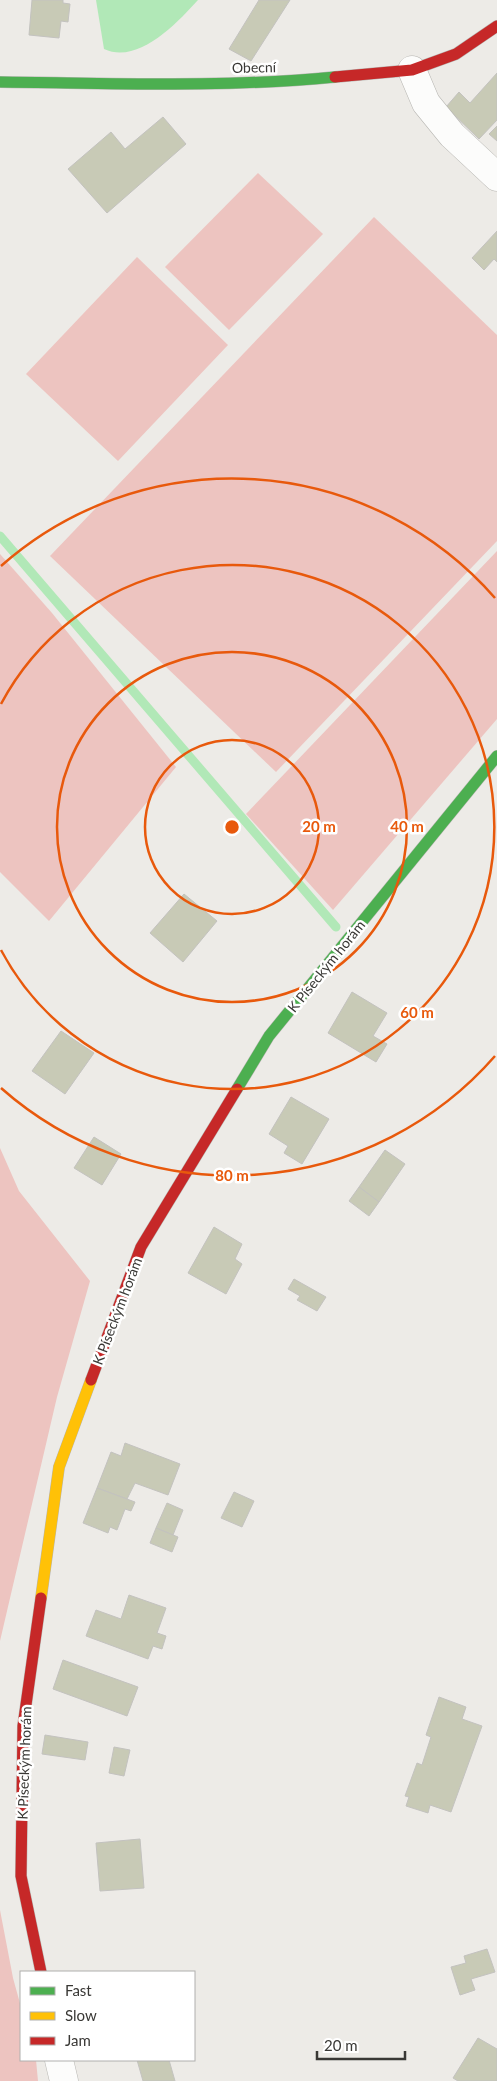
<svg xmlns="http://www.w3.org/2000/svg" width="497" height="2081" viewBox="0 0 497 2081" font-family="Lato,sans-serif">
<rect width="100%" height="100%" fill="#edebe7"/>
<g fill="#edc4c0">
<polygon points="258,173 323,234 229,330 165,267"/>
<polygon points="374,217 497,335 497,541 276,772 50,556"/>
<polygon points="137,257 228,345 118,461 26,374"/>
<polygon points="497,551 497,719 333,910 246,814"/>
<polygon points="0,554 52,613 176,767 49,921 0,872"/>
<polygon points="0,1148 19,1191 90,1281 57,1397 0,1641"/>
<polygon points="0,1910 13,1978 21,2007 21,2060 36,2060 38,2081 0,2081"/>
</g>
<path fill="#b1e8b7" d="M96 0H198C177 23 138 65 104 49Z"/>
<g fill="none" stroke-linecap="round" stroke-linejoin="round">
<polyline stroke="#b1e8b7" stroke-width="9" points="0,536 336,927"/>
</g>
<g fill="#c8cab6" stroke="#c3c2bf">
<polygon points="32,0 63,0 63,3 70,4 68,22 61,21 59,38 29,35"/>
<polygon points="259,0 290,0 251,61 229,49"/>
<polygon points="497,73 497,120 479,139 446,107 459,92 470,103"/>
<polygon points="163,117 186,144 107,213 68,169 111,132 125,149"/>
<polygon points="497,126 497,141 489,134"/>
<polygon points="497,231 497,262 494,259 484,270 472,258"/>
<polygon points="184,894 217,921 183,962 150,933"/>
<polygon points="352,992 387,1013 373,1036 387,1044 376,1062 328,1033"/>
<polygon points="61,1031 94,1053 65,1094 32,1071"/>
<polygon points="291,1097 329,1119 302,1164 284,1153 288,1146 269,1134"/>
<polygon points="94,1137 121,1154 102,1185 74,1168"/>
<polygon points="385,1150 405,1164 379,1202 359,1187"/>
<polygon points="359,1187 379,1202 369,1216 349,1201"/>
<polygon points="214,1227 242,1244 235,1259 242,1264 226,1294 188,1273"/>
<polygon points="294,1279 326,1297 317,1311 297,1300 300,1296 288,1289"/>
<polygon points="125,1443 180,1464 168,1495 135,1483 127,1499 97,1488 111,1452 121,1456"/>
<polygon points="97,1488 135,1502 131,1511 125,1509 117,1530 110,1527 108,1533 83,1523"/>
<polygon points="234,1492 254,1501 242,1527 221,1518"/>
<polygon points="167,1503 183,1510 173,1535 156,1528"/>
<polygon points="156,1528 178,1537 172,1552 150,1543"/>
<polygon points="129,1595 166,1608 157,1633 166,1636 162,1649 153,1646 148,1659 86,1636 96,1610 121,1619"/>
<polygon points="63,1660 138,1687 127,1716 53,1689"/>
<polygon points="439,1697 466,1707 462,1719 482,1726 451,1812 430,1805 428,1813 406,1806 409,1797 405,1796 417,1763 422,1765 431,1737 426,1735"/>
<polygon points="45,1735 88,1742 85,1760 42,1754"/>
<polygon points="114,1747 130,1750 124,1776 109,1773"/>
<polygon points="140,1839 144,1888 100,1891 96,1843"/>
<polygon points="487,1949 495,1972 471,1979 475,1990 460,1995 451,1967 466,1963 464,1956"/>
<polygon points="478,2038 497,2049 497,2081 458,2081 453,2078"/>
<polygon points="137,2060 169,2060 175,2081 143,2081"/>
</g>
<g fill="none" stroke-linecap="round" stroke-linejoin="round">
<g stroke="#b6b5b1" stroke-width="29">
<g id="street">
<polyline points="412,70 426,103 452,135 497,177"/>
<polyline points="59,2060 64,2081"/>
</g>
</g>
<g stroke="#b6b5b1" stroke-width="12">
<g id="fast">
<path d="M0 82C112 83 224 88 335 77"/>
<polyline points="237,1089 269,1036 497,756"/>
</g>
</g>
<g stroke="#b6b5b1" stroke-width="12">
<polyline id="slow" points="41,1598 59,1467 91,1380"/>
</g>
<g stroke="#b6b5b1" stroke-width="12">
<g id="jam">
<polyline points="335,77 412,70 456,54 497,26"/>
<polyline points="91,1380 141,1247 237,1089"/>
<polyline points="41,1598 23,1726 21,1876 41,1972"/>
</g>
</g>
<use href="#street" stroke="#fcfcfb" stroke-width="28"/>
<use href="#fast" stroke="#4caf50" stroke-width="11"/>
<use href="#slow" stroke="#ffc107" stroke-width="11"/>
<use href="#jam" stroke="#c62828" stroke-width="11"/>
</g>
<g fill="none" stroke="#e8590c" stroke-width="2.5">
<circle cx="232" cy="827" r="87"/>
<circle cx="232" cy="827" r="175"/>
<path d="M1 704A262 262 0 1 1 1 950"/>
<path d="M495 1056A349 349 0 0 1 1 1088M1 566A349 349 0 0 1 495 598"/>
</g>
<g text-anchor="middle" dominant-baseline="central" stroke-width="5" stroke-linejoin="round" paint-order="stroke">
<g font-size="14" fill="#393835" stroke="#fff">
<text transform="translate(254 67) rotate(-1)">Obecní</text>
<text transform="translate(326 966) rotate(-51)">K Píseckým horám</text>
<text transform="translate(117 1311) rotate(-69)">K Píseckým horám</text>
<text transform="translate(24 1763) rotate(-88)">K Píseckým horám</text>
</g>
</g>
<circle cx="232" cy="827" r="8" fill="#e8590c" stroke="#fff" stroke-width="2.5"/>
<g font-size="15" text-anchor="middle" font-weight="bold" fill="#e8590c" stroke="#fff" stroke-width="5" stroke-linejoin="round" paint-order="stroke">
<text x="319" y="832">20 m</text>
<text x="407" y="832">40 m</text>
<text x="417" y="1018">60 m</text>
<text x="232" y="1181">80 m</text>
</g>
<rect x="20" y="1971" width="175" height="90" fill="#ffffff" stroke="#b0afae"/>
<rect x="30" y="1987" width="25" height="8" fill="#4caf50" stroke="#b0afae"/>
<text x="65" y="1996" font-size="15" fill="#393835">Fast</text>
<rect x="30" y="2012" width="25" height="8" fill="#ffc107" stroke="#b0afae"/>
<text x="65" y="2021" font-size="15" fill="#393835">Slow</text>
<rect x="30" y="2037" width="25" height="8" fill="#c62828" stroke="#b0afae"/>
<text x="65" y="2046" font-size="15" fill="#393835">Jam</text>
<path d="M317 2051v8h88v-8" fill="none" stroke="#393835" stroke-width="2.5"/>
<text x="324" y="2051" font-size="15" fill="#393835" stroke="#ffffff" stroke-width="4" paint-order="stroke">20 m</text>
</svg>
